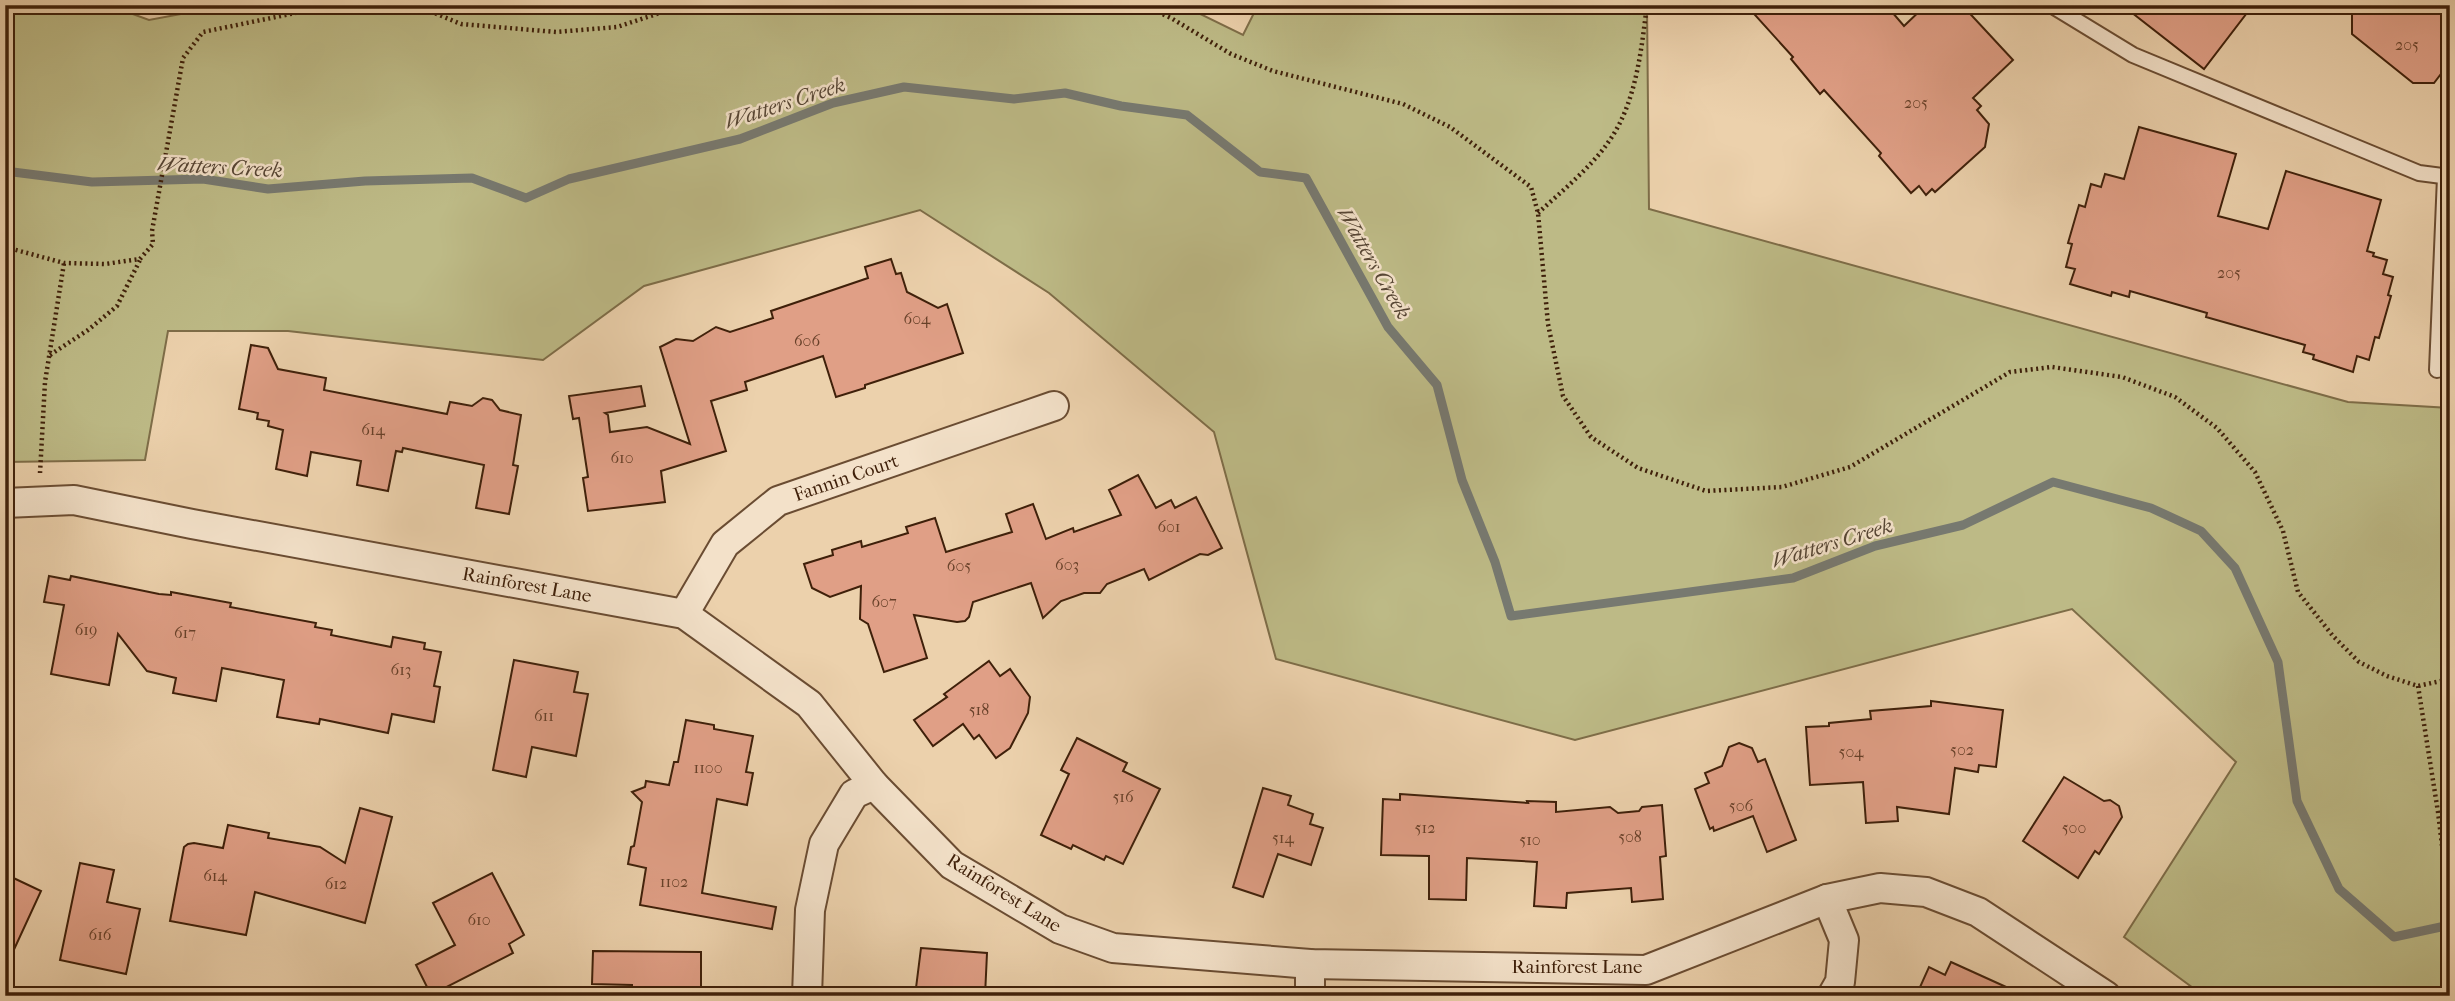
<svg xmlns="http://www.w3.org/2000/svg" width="2455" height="1001" viewBox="0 0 2455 1001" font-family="'IM FELL French Canon',serif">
<rect width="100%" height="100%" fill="#ecd1ac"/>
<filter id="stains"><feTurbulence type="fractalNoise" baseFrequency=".00286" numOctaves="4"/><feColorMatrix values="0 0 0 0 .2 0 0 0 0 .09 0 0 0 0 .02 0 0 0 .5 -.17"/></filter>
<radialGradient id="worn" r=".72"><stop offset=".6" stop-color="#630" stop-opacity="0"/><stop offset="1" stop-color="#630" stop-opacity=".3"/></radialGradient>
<polygon fill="#bdba86" stroke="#7e6d48" stroke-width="2" points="5,5 108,5 149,20 229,5 1182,5 1243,35 1258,5 1647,5 1649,209 2348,402 2450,408 2450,996 2204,996 2124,937 2236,762 2072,609 1575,740 1276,659 1214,432 1049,293 920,210 644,286 543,360 288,331 168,331 145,460 5,462"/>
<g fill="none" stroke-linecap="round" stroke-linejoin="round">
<polyline stroke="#777970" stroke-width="9" points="5,171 92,182 203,179 268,189 365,181 472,178 526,198 569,179 740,139 833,103 904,87 1014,99 1065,93 1121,106 1187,115 1260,172 1306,178 1388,327 1437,385 1462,480 1495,562 1511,616 1793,578 1875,546 1963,525 2053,482 2151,508 2201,531 2235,568 2278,662 2297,801 2339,889 2394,937 2450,925"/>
</g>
<g fill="#e09f86" stroke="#3f200a" stroke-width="2">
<polygon points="1746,5 1886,5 1904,26 1926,5 1962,5 2013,60 1973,98 1981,106 1977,110 1989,124 1985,147 1935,192 1932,189 1926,195 1919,186 1911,193 1879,156 1881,153 1824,90 1820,94 1791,59 1793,57"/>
<polygon points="2122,5 2253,5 2204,69"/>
<polygon points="2360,5 2450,5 2450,62 2434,83 2413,83 2352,34 2352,14"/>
<polygon points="2139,127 2236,154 2218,216 2268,229 2286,171 2381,200 2367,251 2374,253 2373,256 2387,260 2383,274 2393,277 2388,295 2391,296 2379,338 2375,337 2369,360 2357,356 2353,372 2313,359 2314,355 2303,352 2305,345 2206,317 2207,313 2130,291 2129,297 2112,292 2111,296 2070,284 2075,269 2066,267 2072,244 2068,243 2079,205 2085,207 2091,184 2101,187 2105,174 2124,179"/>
<polygon points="891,259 896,274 901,273 907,292 938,308 947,304 963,353 865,385 865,388 836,397 823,356 745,382 747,390 711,401 726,451 661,471 665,502 588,511 583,478 588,477 579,418 573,419 569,396 641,386 645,406 605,413 608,415 610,432 647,427 690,444 660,347 676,339 693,341 716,327 730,332 773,318 771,311 868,278 865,267"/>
<polygon points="251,345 268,348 278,369 326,378 324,390 447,414 450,402 472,406 483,398 492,400 500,410 521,415 513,465 518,466 509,514 476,508 484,465 403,448 402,452 396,451 388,491 357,485 361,461 311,452 307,476 276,469 283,430 268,426 269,421 257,419 258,413 239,409"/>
<polygon points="1138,475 1156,508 1171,500 1175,508 1196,497 1222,548 1208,555 1200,554 1149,580 1144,569 1107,584 1100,593 1084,593 1061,601 1043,618 1031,583 973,602 969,617 965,621 957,622 914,615 927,658 884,672 868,624 860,619 861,586 830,597 812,588 804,564 833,555 832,550 861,541 862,547 908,533 906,527 935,518 946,552 1012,532 1006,514 1033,504 1046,539 1073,528 1074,532 1121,515 1109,490"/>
<polygon points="49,576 70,580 71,576 159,594 171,595 171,592 231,603 230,607 316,623 315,627 332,630 331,635 391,647 393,637 425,643 424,649 441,652 434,686 440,687 434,722 392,714 388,733 320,719 319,724 277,717 284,680 222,668 216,701 173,693 176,678 147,671 118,634 109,685 51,674 64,605 44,602"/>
<polygon points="514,660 578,672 574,692 588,694 576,756 532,747 526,777 493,770"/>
<polygon points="989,661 1000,676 1010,669 1030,697 1028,713 1010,748 996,758 979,735 974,739 963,724 933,746 914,720 947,697 944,694"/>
<polygon points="1931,701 2003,710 1996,767 1979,765 1978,772 1955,768 1949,814 1897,807 1898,821 1866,823 1863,782 1810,785 1806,727 1829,726 1829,723 1871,719 1870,711 1931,706"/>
<polygon points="686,720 714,725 714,729 753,736 746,772 753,773 747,805 717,799 702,893 776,907 772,929 640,905 646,868 628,864 631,847 634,846 642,802 632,792 645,787 646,781 669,785 674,762 678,762"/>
<polygon points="1077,738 1127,763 1123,771 1160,789 1123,864 1106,856 1104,860 1073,845 1071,849 1041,835 1069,774 1061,770"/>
<polygon points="1739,743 1752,748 1758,762 1765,759 1796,840 1767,852 1753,816 1714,831 1713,827 1710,829 1695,789 1709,783 1705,773 1722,766 1729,747"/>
<polygon points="2064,777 2104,801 2110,800 2119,806 2122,817 2099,854 2095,851 2078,878 2023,841"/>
<polygon points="1263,788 1291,796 1288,805 1313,814 1310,824 1323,828 1311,865 1278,854 1263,897 1233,887"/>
<polygon points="1400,794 1528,803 1527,801 1556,802 1556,812 1610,807 1618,813 1639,811 1642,807 1662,805 1666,856 1660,857 1663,899 1632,902 1631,888 1567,893 1566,908 1534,906 1537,862 1467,858 1466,900 1429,899 1429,856 1381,855 1383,799 1400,800"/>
<polygon points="360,808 392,817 365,923 255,892 246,935 170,921 184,847 188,844 194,843 223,848 228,825 269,833 268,838 320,847 345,863"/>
<polygon points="80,863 114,870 107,902 140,909 126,974 60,960"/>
<polygon points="492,873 524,935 509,944 513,953 431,995 416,965 455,945 433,903"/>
<polygon points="5,874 41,891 5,969"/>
<polygon points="921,948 987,953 985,996 915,996"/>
<polygon points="593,951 701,952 701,996 632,996 632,985 592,984"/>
<polygon points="1951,962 2026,996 1916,996 1929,967 1945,975"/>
</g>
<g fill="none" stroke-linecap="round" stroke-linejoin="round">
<g stroke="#6a4c32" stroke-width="18">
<g id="lane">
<polyline points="2051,5 2133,55 2419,173 2450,177"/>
<polyline points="2437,370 2445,177"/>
</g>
</g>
<g stroke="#6a4c32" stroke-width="32">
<g id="street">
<polyline points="5,503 74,500 192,524 684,614 809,704 874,785 952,865 1060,929 1113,948 1310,964 1646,970 1827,899 1880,888 1926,892 1978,912 2106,996"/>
<polyline points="684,614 725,544 778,501 1054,406"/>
<polyline points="1827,899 1844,940 1840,982 1832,996"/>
<polyline points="807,996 810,910 824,844 854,794 874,785"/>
<polyline points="1310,996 1310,964"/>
</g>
</g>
<g stroke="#3f200a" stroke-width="4.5" stroke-dasharray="2 3.5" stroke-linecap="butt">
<polyline points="415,5 461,24 556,32 617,27 684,5"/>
<polyline points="1143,5 1171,18 1231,54 1273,71 1403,104 1450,127 1531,187 1538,213 1548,324 1563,396 1591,437 1638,468 1706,491 1782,487 1850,467 2010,372 2052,367 2122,377 2175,397 2217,428 2255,472 2283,531 2298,592 2333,636 2359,662 2387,676 2418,686 2450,679"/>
<path d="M1538 213C1560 193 1590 168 1607 144 1636 105 1641 52 1647 5"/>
<polyline points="5,247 64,263 105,264 140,259 153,244 152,231 183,58 203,32 305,11 317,5"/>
<polyline points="50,355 88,330 117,306 140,260"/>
<polyline points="40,473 45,382 64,263"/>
<polyline points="2418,686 2438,812 2450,912"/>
</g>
<use href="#lane" stroke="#f3e1c9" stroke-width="14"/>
<use href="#street" stroke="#f3e1c9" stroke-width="28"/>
</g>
<g text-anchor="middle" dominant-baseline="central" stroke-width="5" stroke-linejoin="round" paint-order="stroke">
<g font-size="16" fill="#674029">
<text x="2407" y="44">205</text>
<text x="1916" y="102">205</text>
<text x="2229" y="272">205</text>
<text x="917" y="318">604</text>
<text x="807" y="340">606</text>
<text x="373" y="429">614</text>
<text x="622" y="457">610</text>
<text x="1169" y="526">601</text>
<text x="1067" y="564">603</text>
<text x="959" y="565">605</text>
<text x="884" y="601">607</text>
<text x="86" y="629">619</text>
<text x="185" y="632">617</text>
<text x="401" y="669">613</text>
<text x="979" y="709">518</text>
<text x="544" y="715">611</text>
<text x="1962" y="749">502</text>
<text x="1851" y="751">504</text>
<text x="708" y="767">1100</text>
<text x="1123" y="796">516</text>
<text x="1741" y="805">506</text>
<text x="1425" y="827">512</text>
<text x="2074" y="827">500</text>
<text x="1630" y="836">508</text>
<text x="1283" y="837">514</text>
<text x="1530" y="839">510</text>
<text x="215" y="875">614</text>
<text x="674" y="881">1102</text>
<text x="336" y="883">612</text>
<text x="479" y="919">610</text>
<text x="100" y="934">616</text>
</g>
<g font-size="19" fill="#3f200a" stroke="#f3e1c9">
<text transform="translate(846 478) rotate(-19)">Fannin Court</text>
<text transform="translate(527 585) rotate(10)">Rainforest Lane</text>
<text transform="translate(1004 893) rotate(32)">Rainforest Lane</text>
<text x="1577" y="967">Rainforest Lane</text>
</g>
<g font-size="21" font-style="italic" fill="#564534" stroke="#f3e1c9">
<text transform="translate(785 103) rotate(-18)">Watters Creek</text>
<text transform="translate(220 167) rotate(3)">Watters Creek</text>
<text transform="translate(1374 263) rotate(60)">Watters Creek</text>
<text transform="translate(1832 543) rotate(-17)">Watters Creek</text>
</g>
</g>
<rect width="2455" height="1001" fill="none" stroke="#ecd1ac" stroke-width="28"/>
<rect x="7" y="7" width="2441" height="987" fill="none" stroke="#3f200a" stroke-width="3.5"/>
<rect x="14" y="14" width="2427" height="973" fill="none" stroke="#3f200a" stroke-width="2"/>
<rect width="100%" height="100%" filter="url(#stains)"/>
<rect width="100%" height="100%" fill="url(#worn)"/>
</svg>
